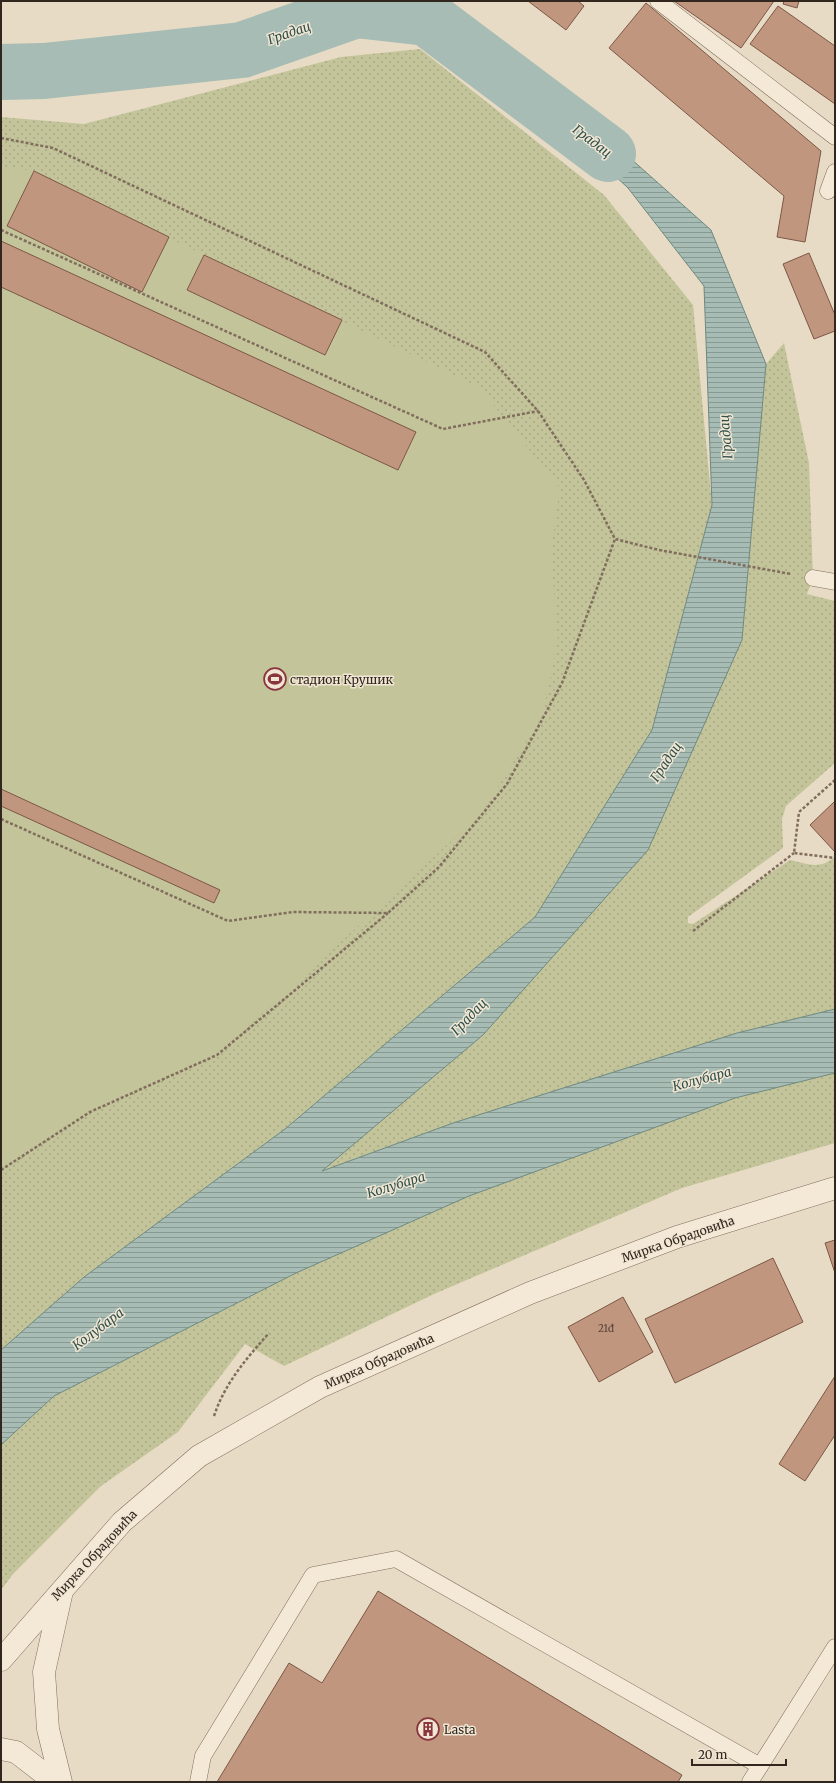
<svg xmlns="http://www.w3.org/2000/svg" width="836" height="1783" viewBox="0 0 836 1783" font-family="Merriweather,serif">
<defs>
<pattern id="grass-dots" width="8" height="8" patternUnits="userSpaceOnUse"><rect width="8" height="8" fill="#c3c49a"/><path d="M2 2h.1M6 6h.1" fill="none" stroke="#a8a884" stroke-width="1.8" stroke-linecap="round"/></pattern>
<pattern id="water-rules" width="6" height="5" patternUnits="userSpaceOnUse"><rect width="6" height="5" fill="#a6bcb4"/><path d="M0 2.5h6" fill="none" stroke="#889992"/></pattern>
</defs>
<rect width="100%" height="100%" fill="#e8dbc5"/>
<g fill="url(#grass-dots)">
<polygon points="420,49 604,195 693,305 712,505 652,730 535,917 285,1129 84,1277 1,1350 1,117 84,124 341,57"/>
<path d="M784 343 809 463 813 578 807 594 835 601V763L786 806 782 819 783 848 688 917V923L693 924 790 860C809 864 819 870 835 857V1009L737 1033 453 1123 321 1171 483 1035 742 640 766 364Z"/>
<polygon points="835,1073 835,1143 682,1188 434,1294 284,1366 245,1344 178,1432 101,1486 13,1574 1,1590 1,1445 54,1396 296,1273 469,1196 735,1098"/>
</g>
<polygon fill="#c3c49a" points="1,166 34,171 204,255 479,387 560,488 551,551 558,642 542,716 481,814 217,1055 90,1112 1,1170"/>
<polygon fill="url(#water-rules)" stroke="#6e8980" points="537,103 603,134 711,230 766,364 742,640 648,850 483,1035 322,1171 453,1123 737,1033 835,1009 835,1073 735,1098 469,1196 296,1273 54,1396 1,1445 1,1350 84,1277 285,1129 535,917 652,730 712,505 704,286 628,188"/>
<g fill="none" stroke-linecap="round" stroke-linejoin="round">
<polyline stroke="#a6bcb4" stroke-width="56" points="1,72 44,71 242,50 356,10 427,18 608,154"/>
</g>
<g fill="#c1967f" stroke="#7c5746">
<polygon points="528,1 578,1 584,6 566,30"/>
<polygon points="674,1 774,1 741,48"/>
<polygon points="784,1 799,1 797,8 783,4"/>
<polygon points="646,3 821,151 805,242 777,237 784,196 609,48"/>
<polygon points="778,6 835,46 835,104 750,44"/>
<polygon points="34,171 169,237 142,292 7,226"/>
<polygon points="1,241 416,432 398,470 1,287"/>
<polygon points="809,253 835,315 835,331 814,339 783,264"/>
<polygon points="204,255 342,320 325,355 187,290"/>
<polygon points="1,789 220,890 214,903 1,806"/>
<polygon points="835,801 835,852 810,825"/>
<polygon points="835,1240 835,1273 825,1243"/>
<polygon points="773,1258 803,1322 675,1383 645,1319"/>
<polygon points="623,1297 653,1352 599,1382 568,1327"/>
<polygon points="835,1376 835,1435 805,1481 779,1464"/>
<polygon points="378,1591 682,1775 678,1782 217,1782 289,1663 322,1683"/>
</g>
<g fill="none" stroke-linecap="round" stroke-linejoin="round">
<g stroke="#806d5d" stroke-width="17">
<g id="service">
<polyline points="658,1 835,137"/>
<polyline points="828,191 835,172"/>
<polyline points="813,578 835,582"/>
<polyline points="198,1782 203,1756 313,1575 396,1559 760,1766"/>
<polyline points="750,1782 835,1647"/>
</g>
</g>
<g stroke="#806d5d" stroke-width="23">
<g id="tertiary">
<polyline points="1,1660 122,1522 199,1456 320,1387 530,1293 677,1237 835,1188"/>
<polyline points="1,1749 16,1752 55,1782"/>
<polyline points="61,1782 48,1729 44,1672 62,1591"/>
</g>
</g>
<g stroke="#806d5d" stroke-width="2.5" stroke-dasharray="3 2" stroke-linecap="butt">
<polyline points="1,138 53,148 485,352 538,411 584,480 615,539 659,550 791,574"/>
<polyline points="1,230 443,429 538,411"/>
<polyline points="835,780 799,812 794,853 835,858"/>
<polyline points="1,819 228,921 293,912 388,913 439,867 507,784 562,683 615,539"/>
<polyline points="693,931 794,853"/>
<polyline points="1,1170 90,1112 217,1055 388,913"/>
<path d="M214 1416C225 1383 246 1359 269 1333"/>
</g>
<use href="#service" stroke="#f4e9d7" stroke-width="16"/>
<use href="#tertiary" stroke="#f4e9d7" stroke-width="22"/>
</g>
<defs>
<g id="stadium-ring" transform="scale(1.15)"><circle r="9.5" fill="#f0e6d3" stroke="#88353c" stroke-width="1.5"/><path d="M0-5a6.5 5 0 1 0 0 10a6.5 5 0 1 0 0-10ZM-3.5-1.8h7v3.6h-7Z" fill="#88353c"/></g>
<g id="building-ring" transform="scale(1.15)"><circle r="9.5" fill="#f0e6d3" stroke="#88353c" stroke-width="1.5"/><path d="M-4-6H4V6H1V3H-1V6H-4ZM-2.5-4.3h1.7v1.8h-1.7ZM.8-4.3h1.7v1.8H.8ZM-2.5-1h1.7V.8h-1.7ZM.8-1h1.7V.8H.8Z" fill="#88353c"/></g>
</defs>
<g fill-rule="evenodd">
<use href="#stadium-ring" x="275" y="679"/>
<use href="#building-ring" x="428" y="1729"/>
</g>
<g text-anchor="middle" dominant-baseline="central" stroke-width="3" stroke-linejoin="round" paint-order="stroke">
<g font-size="10" fill="#564337">
<text x="606" y="1328">21đ</text>
</g>
<g font-size="12" fill="#32271f" stroke="#f0e6d3" text-anchor="start">
<text x="290" y="679">стадион Крушик</text>
<text x="444" y="1729">Lasta</text>
</g>
<g font-size="12" fill="#32271f" stroke="#f0e6d3">
<text transform="translate(678 1239) rotate(-19)">Мирка Обрадовића</text>
<text transform="translate(379 1361) rotate(-24)">Мирка Обрадовића</text>
<text transform="translate(94 1555) rotate(-47)">Мирка Обрадовића</text>
</g>
<g font-size="13" font-style="italic" fill="#30504c" stroke="#f0e6d3">
<text transform="translate(289 33) rotate(-19)">Градац</text>
<text transform="translate(592 141) rotate(37)">Градац</text>
<text transform="translate(726 437) rotate(-95)">Градац</text>
<text transform="translate(666 762) rotate(-56)">Градац</text>
<text transform="translate(469 1017) rotate(-46)">Градац</text>
<text transform="translate(702 1079) rotate(-15)">Колубара</text>
<text transform="translate(396 1185) rotate(-17)">Колубара</text>
<text transform="translate(98 1329) rotate(-37)">Колубара</text>
</g>
</g>
<rect width="836" height="1783" fill="none" stroke="#32271f" stroke-width="4"/>
<path d="M692 1759v6h94v-6" fill="none" stroke="#32271f" stroke-width="2"/>
<text x="698" y="1759" font-size="12" fill="#32271f" stroke="#f0e6d3" stroke-width="3" paint-order="stroke">20 m</text>
</svg>
